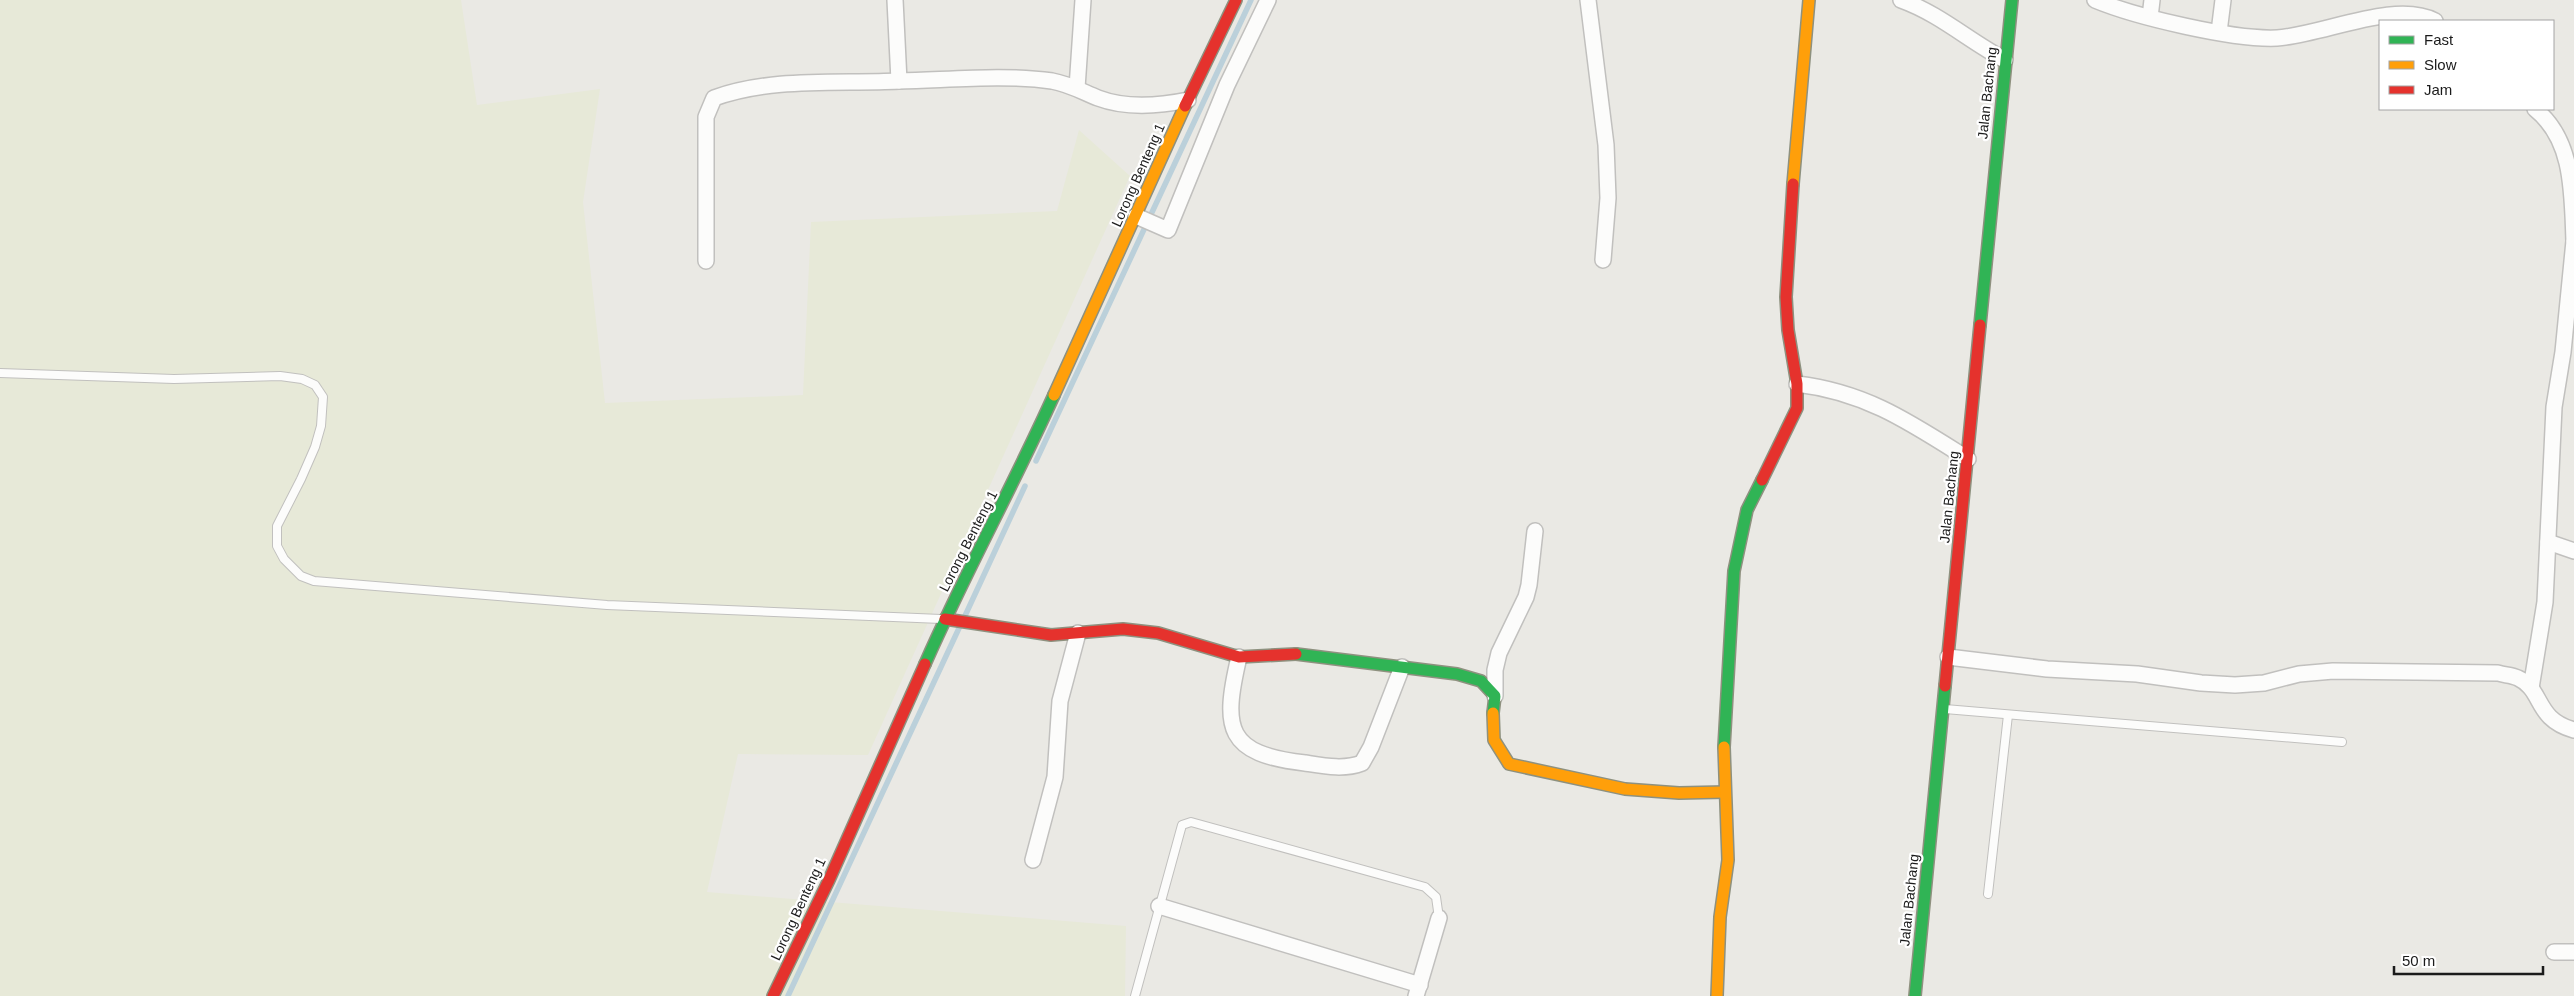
<svg xmlns="http://www.w3.org/2000/svg" width="2574" height="996" viewBox="0 0 2574 996" font-family="Helvetica,sans-serif">
<rect width="100%" height="100%" fill="#eae9e4"/>
<polygon fill="#e7e9d8" points="0,0 461,0 477,105 600,89 583,202 605,403 803,395 811,222 1057,211 1079,130 1130,176 868,755 738,754 707,892 1126,926 1125,996 0,996"/>
<g fill="none" stroke-linecap="round" stroke-linejoin="round">
<g stroke="#bbd0da" stroke-width="5.5">
<polyline points="1036,461 1251,0"/>
<polyline points="964,618 1025,486"/>
<polyline points="788,996 960,626"/>
</g>
<g stroke="#c1c0be" stroke-width="10">
<g id="lane">
<polyline points="0,373 174,379 280,376 302,379 315,385 323,397 321,426 315,447 301,479 277,526 277,546 284,559 301,576 314,581 607,605 941,619"/>
<polyline points="1945,709 2342,742"/>
<polyline points="1988,894 2008,715"/>
<polyline points="1135,996 1182,825 1191,822 1425,887 1436,897 1439,918"/>
</g>
</g>
<g stroke="#c1c0be" stroke-width="18">
<g id="street">
<path d="M895 0 899 81C948 80 1004 74 1052 81 1069 84 1083 92 1098 98 1127 109 1159 106 1188 100"/>
<polyline points="1588,0 1606,145 1608,198 1603,260"/>
<path d="M1901 0C1940 14 1969 41 2005 60"/>
<path d="M2095 0C2136 17 2233 40 2277 38 2323 35 2395 0 2435 21"/>
<polyline points="2150,17 2152,0"/>
<polyline points="2219,32 2223,0"/>
<polyline points="1077,88 1083,0"/>
<path d="M2535 109C2574 140 2572 194 2574 241"/>
<polyline points="1136,216 1168,230 1227,85 1268,0"/>
<path d="M706 261V117L714 98C772 77 838 84 899 81"/>
<path d="M1797 384C1866 392 1911 423 1968 459"/>
<polyline points="2548,542 2574,551"/>
<path d="M1239 657C1222 729 1226 754 1305 763 1324 766 1344 770 1362 763L1371 747 1402 667"/>
<path d="M1948 657 2047 669 2137 674 2201 683 2235 685 2264 683 2299 674 2333 671 2498 673C2504 675 2512 675 2518 678 2544 690 2534 719 2574 730"/>
<polyline points="2531,688 2545,602 2554,407 2563,352 2574,241"/>
<polyline points="1495,696 1495,670 1499,653 1526,597 1529,585 1535,531"/>
<polyline points="1033,860 1055,777 1060,701 1078,633"/>
<polyline points="1159,906 1420,985"/>
<polyline points="2554,952 2574,952"/>
<polyline points="1416,996 1439,918"/>
</g>
</g>
<g stroke="#8e917f" stroke-width="14">
<g id="fast">
<polyline points="1980,325 2012,0"/>
<polyline points="1296,654 1457,674 1481,681 1495,696 1493,713"/>
<path d="M925 664C965 573 1013 486 1054 395"/>
<polyline points="1724,747 1734,571 1747,510 1762,480"/>
<polyline points="1915,996 1945,686"/>
</g>
</g>
<g stroke="#8e917f" stroke-width="14">
<g id="slow">
<polyline points="1793,184 1809,0"/>
<polyline points="1054,395 1185,106"/>
<polyline points="1493,713 1494,740 1509,764 1625,789 1679,793 1725,792"/>
<polyline points="1717,996 1720,917 1728,860 1724,747"/>
</g>
</g>
<g stroke="#8e917f" stroke-width="14">
<g id="jam">
<polyline points="1185,106 1236,0"/>
<polyline points="1762,480 1797,408 1797,384 1788,330 1786,297 1793,184"/>
<polyline points="945,619 1051,635 1123,629 1158,633 1239,657 1296,654"/>
<polyline points="1945,686 1980,325"/>
<polyline points="773,996 829,880 925,664"/>
</g>
</g>
<use href="#lane" stroke="#fcfcfb" stroke-width="8"/>
<use href="#street" stroke="#fcfcfb" stroke-width="15"/>
<use href="#fast" stroke="#30b455" stroke-width="11"/>
<use href="#slow" stroke="#ff9f0a" stroke-width="11"/>
<use href="#jam" stroke="#e5322d" stroke-width="11"/>
</g>
<g text-anchor="middle" dominant-baseline="central" stroke-width="4.5" stroke-linejoin="round" paint-order="stroke">
<g font-size="14" fill="#1b1b1b" stroke="#fff">
<text transform="translate(1987 93) rotate(-84)">Jalan Bachang</text>
<text transform="translate(1138 175) rotate(-66)">Lorong Benteng 1</text>
<text transform="translate(1949 497) rotate(-84)">Jalan Bachang</text>
<text transform="translate(968 541) rotate(-63)">Lorong Benteng 1</text>
<text transform="translate(1909 900) rotate(-84)">Jalan Bachang</text>
<text transform="translate(798 909) rotate(-65)">Lorong Benteng 1</text>
</g>
</g>
<rect x="2379" y="20" width="175" height="90" fill="#ffffff" stroke="#a4a4a4"/>
<rect x="2389" y="36" width="25" height="8" fill="#30b455" stroke="#a4a4a4"/>
<text x="2424" y="45" font-size="15" fill="#1b1b1b">Fast</text>
<rect x="2389" y="61" width="25" height="8" fill="#ff9f0a" stroke="#a4a4a4"/>
<text x="2424" y="70" font-size="15" fill="#1b1b1b">Slow</text>
<rect x="2389" y="86" width="25" height="8" fill="#e5322d" stroke="#a4a4a4"/>
<text x="2424" y="95" font-size="15" fill="#1b1b1b">Jam</text>
<path d="M2394 966v8h149v-8" fill="none" stroke="#1b1b1b" stroke-width="2.5"/>
<text x="2402" y="966" font-size="15" fill="#1b1b1b" stroke="#ffffff" stroke-width="4" paint-order="stroke">50 m</text>
</svg>
